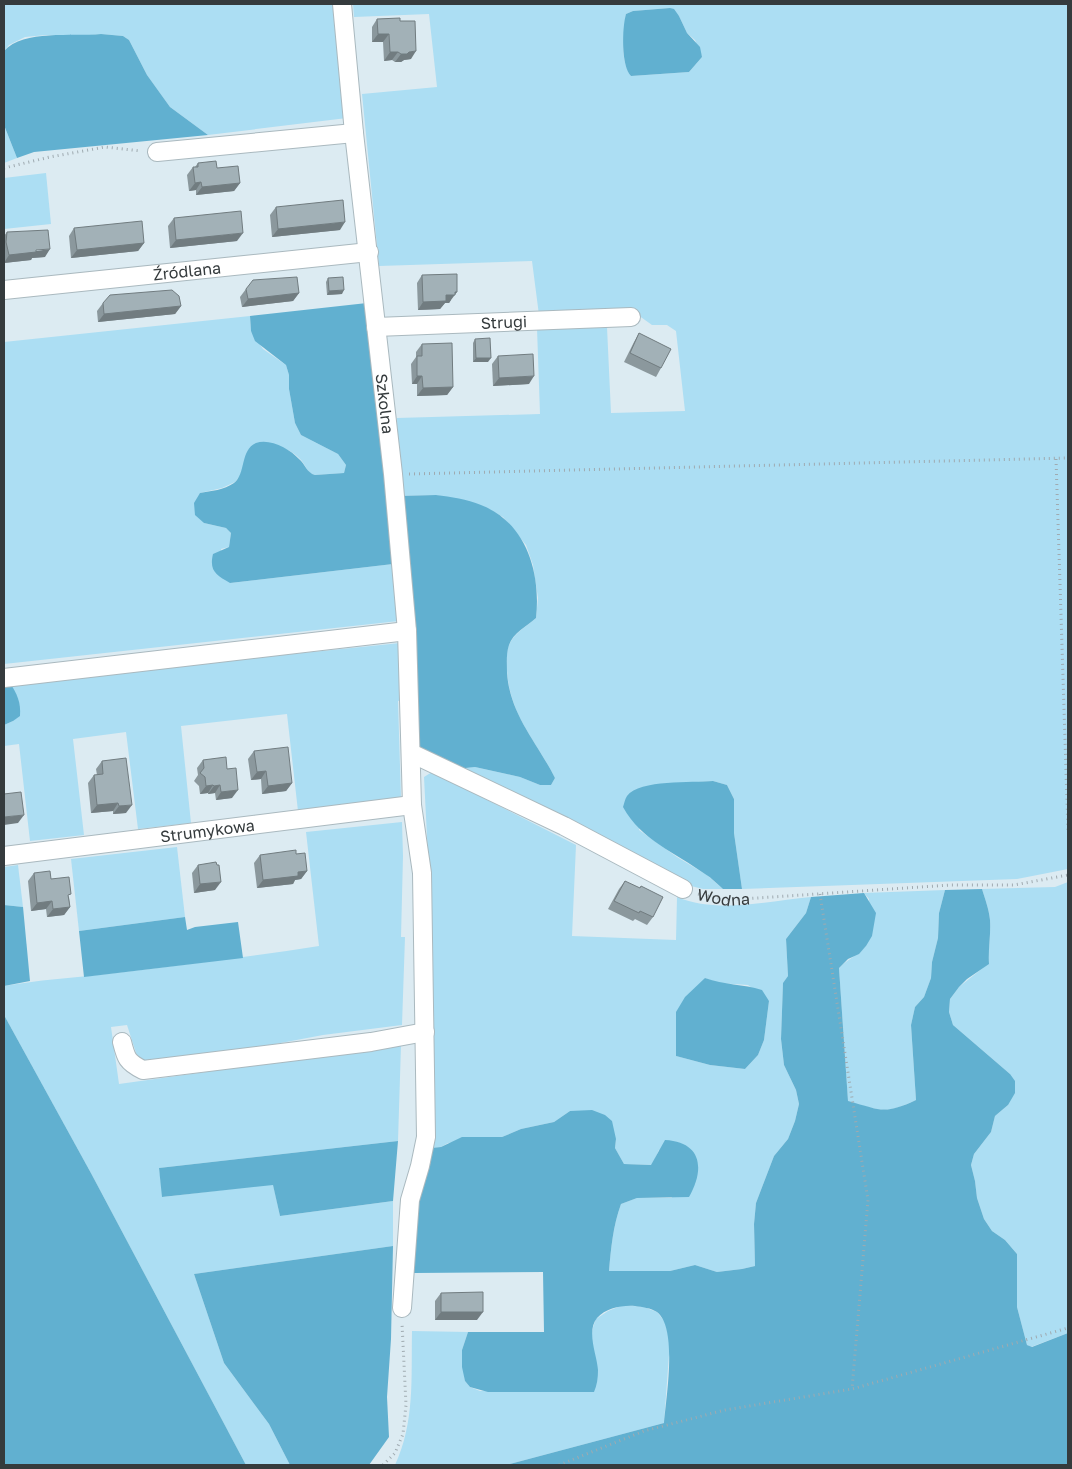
<svg xmlns="http://www.w3.org/2000/svg" width="1072" height="1469" viewBox="0 0 1072 1469" font-family="'Golos Text',sans-serif">
<rect width="100%" height="100%" fill="#dcebf2"/>
<g fill="#acdef3" fill-rule="evenodd">
<polygon points="4,4 335,4 347,118 208,135 170,107 147,75 129,40 123,36 101,34 81,36 46,35 25,37 9,45 4,51"/>
<path d="M353 4H1068V869L1017 879 742 889 734 833V799L727 785 713 781 651 785 639 830 677 857 707 875 723 889H703L691 886 456 769 475 767 520 777 540 785H551L555 778C536 740 510 716 507 671 507 663 506 652 509 645 514 633 527 626 536 618L538 598 533 565 526 545 503 517 483 506 436 495 399 496 397 418 540 414 537 328 607 327 611 413 685 411 676 331 667 325H652L638 315H539L532 261 379 266 362 94 437 87 429 14 354 17ZM670 8 679 16 687 33 695 40 702 57 689 72 631 76C619 59 624 33 626 14L633 11Z"/>
<polygon points="4,125 17,158 4,163"/>
<polygon points="46,173 51,224 4,229 4,178"/>
<path d="M250 316 251 331 263 349 286 365 289 375V389L295 423 301 435 338 454 346 465 344 473 315 475C307 473 306 466 301 460 292 450 280 446 267 443L235 482 222 488 200 493 204 523 226 528 231 533 229 547 221 549 230 583 393 564 399 621 4 664V342Z"/>
<polygon points="400,643 403,700 398,701 401,799 298,811 287,714 181,726 191,823 138,829 126,732 73,739 84,835 30,841 19,744 4,746 4,725 13,721 10,683"/>
<path d="M432 772 576 845 572 936 676 940 677 897C718 914 768 901 811 897L806 913 786 939 788 976 783 984 781 1039 784 1065 796 1090 799 1104 795 1121 788 1139 774 1156 756 1203 754 1224 755 1266 742 1269 717 1272 695 1265 670 1271H609C611 1248 613 1226 621 1204L637 1198H672L659 1150 652 1165 624 1164 615 1148 616 1139 570 1111 554 1122 521 1129 502 1137 448 1143 441 1147 431 1148 429 876 424 777ZM705 978 718 983 748 985 769 1001 764 1040 758 1055 745 1069 710 1065 676 1056Z"/>
<path d="M402 822 403 856 401 937H405L402 1025 323 1035 249 1049 147 1063 138 1059 127 1025 111 1027 119 1084 401 1045 398 1141 159 1168 163 1197 273 1184 280 1216 393 1201V1246L194 1274 224 1363 269 1424 290 1465H246L92 1175 4 1015V986C38 980 72 978 106 974 177 966 248 957 319 946L306 832Z"/>
<polygon points="177,847 185,917 79,931 71,859"/>
<polygon points="18,865 23,907 4,905 4,867"/>
<path d="M1068 882V1333L1031 1347 1027 1345 1017 1307V1254L1005 1240 992 1231 984 1219 977 1198 975 1181 971 1165 974 1154 991 1132 995 1116 1008 1105 1010 1074 953 1025 949 1012 950 999 959 987 989 963C988 949 991 934 990 920 989 909 985 899 982 889L1055 887Z"/>
<path d="M945 890 939 913 938 938 932 962 931 978 924 997 915 1007 911 1025 916 1100C884 1115 881 1110 848 1102L839 968C848 959 858 955 866 946L869 899 864 893Z"/>
<path d="M623 1305 644 1307 657 1312 665 1322 670 1341 664 1423 506 1465H395C415 1422 411 1378 412 1331L468 1332 462 1350 465 1381 470 1387 480 1391 593 1392C603 1369 590 1356 592 1334 592 1329 594 1324 596 1319L608 1311Z"/>
</g>
<g fill="#61b0d0">
<path d="M670 8 674 9 679 16 687 33 700 47 702 57 689 72 631 76C621 66 622 28 626 14L633 11Z"/>
<path d="M101 34 123 36 129 40 147 75 170 107 208 135 34 152 17 158 4 125V51C24 29 72 37 101 34Z"/>
<path d="M367 303 393 564 230 583C216 575 209 571 213 554L229 547 231 533 226 528 204 523 195 515 194 503 200 493C211 491 224 490 234 483 246 474 240 450 256 443 270 438 290 449 299 459 305 464 307 473 315 475L344 473 346 465 338 454 301 435 295 423 289 389V375L286 365 255 341 251 331 250 316Z"/>
<path d="M436 495C451 497 467 499 481 505 527 523 541 574 536 618 527 626 513 633 509 645 506 654 507 664 507 673 510 715 537 742 555 778L551 785H540L520 777 475 767 456 769 419 748 416 731 399 496Z"/>
<path d="M10 683C17 694 21 702 20 716L13 721 4 725V684Z"/>
<path d="M713 781 727 785 734 799V833L742 889H723C717 884 712 878 705 874 676 853 641 840 623 807 624 804 625 799 627 796 640 779 692 783 713 781Z"/>
<path d="M982 889C985 899 989 909 990 920 991 935 988 949 989 964L967 979 959 987 950 999 949 1012 953 1025 1010 1074 1015 1081V1093L1008 1105 995 1116 991 1132 974 1154 971 1165 975 1181 977 1198 984 1219 992 1231 1005 1240 1017 1254V1307L1027 1345 1032 1347 1068 1333V1465H506L664 1423C666 1398 678 1328 657 1312 651 1308 642 1307 635 1306 622 1305 606 1308 597 1318 586 1331 597 1355 598 1370 598 1378 597 1385 594 1392H488L470 1387 465 1381 462 1367V1350L468 1332H544L543 1272 414 1273 415 1210 431 1161V1148L441 1147 462 1137H502L521 1129 554 1122 570 1111 592 1110 605 1115 612 1121 616 1139 615 1148 624 1164 651 1165 665 1140C702 1142 705 1169 689 1197L637 1198 621 1204C613 1226 611 1248 609 1271H670L695 1265 717 1272 742 1269 755 1266 754 1224 756 1203 774 1156 788 1139 795 1121 799 1104 796 1090 784 1065 781 1039 783 983 788 976 786 939 806 913 811 897 864 893 876 913 872 936 866 946 859 954 848 959 839 968 848 1101C881 1110 884 1115 916 1100L911 1025 915 1007 924 997 931 978 932 962 938 938 939 913 945 890Z"/>
<polygon points="4,905 23,907 30,981 4,986"/>
<polygon points="185,917 187,930 195,927 238,922 243,958 84,977 79,931"/>
<path d="M705 978C724 985 743 984 762 990L769 1001 764 1040 758 1055 745 1069 710 1065 676 1056V1012L685 997Z"/>
<polygon points="4,1015 92,1175 246,1465 4,1465"/>
<polygon points="398,1141 393,1201 280,1216 273,1185 162,1197 159,1168"/>
<polygon points="393,1246 391,1339 387,1397 389,1437 369,1465 290,1465 269,1424 224,1363 194,1274"/>
</g>
<g fill="none" stroke-linecap="round" stroke-linejoin="round">
<g stroke="#aab9bf" stroke-width="20">
<g id="minor">
<path id="s2" d="M342 4 354 133 393 474 407 631 412 805 422 873 426 1137 420 1166 410 1200 402 1308"/>
<polyline points="157,152 354,133"/>
<path id="s3" d="M4 290 369 252"/>
<path id="s4" d="M376 327 631 317"/>
<polyline points="4,678 407,631"/>
<polyline points="411,753 564,826 683,889"/>
<path id="s5" d="M4 856 412 805"/>
<path d="M122 1042C126 1058 127 1062 143 1070L371 1042 425 1032"/>
</g>
</g>
<g stroke="#9faab0" stroke-width="3" stroke-dasharray="1 4" stroke-linecap="butt">
<polyline points="4,168 50,157 105,147 141,151"/>
<polyline points="1056,459 1068,833"/>
<polyline points="409,474 1068,458"/>
<path id="s1" d="M698 894 728 900 950 885H1014L1068 875"/>
<polyline points="820,894 868,1200 852,1389"/>
<polyline points="383,1465 395,1453 403,1434 406,1405 402,1323"/>
<polyline points="559,1465 644,1431 725,1410 852,1389 1068,1328"/>
</g>
<use href="#minor" stroke="#fff" stroke-width="18"/>
</g>
<g fill="#8b989d">
<polygon points="377,19 400,21 411,59 404,60 401,62 395,62 392,60 384,61 383,42 372,42 372,27"/>
<polygon points="198,163 217,168 240,183 234,191 196,195 196,190 189,191 187,175 193,167 195,167"/>
<polygon points="276,207 340,230 272,237 270,215"/>
<polygon points="174,218 237,241 170,248 168,226"/>
<polygon points="74,228 144,243 138,251 71,258 69,236"/>
<polygon points="7,232 45,257 32,258 31,260 4,263 4,236"/>
<polygon points="422,275 451,300 449,303 445,303 440,309 418,310 417,283"/>
<polygon points="328,278 342,294 327,295 326,282"/>
<polygon points="246,289 299,293 293,301 242,307 240,297"/>
<polygon points="103,303 181,306 175,314 98,322 97,311"/>
<polygon points="639,333 661,368 656,377 624,362 634,342"/>
<polygon points="475,339 488,362 473,362 473,343"/>
<polygon points="422,344 453,387 447,395 417,396 417,384 412,384 411,364 416,357 416,352"/>
<polygon points="498,356 529,384 493,386 492,364"/>
<polygon points="254,751 292,783 286,791 262,794 261,779 251,780 248,759"/>
<polygon points="203,760 227,769 232,798 216,800 215,793 208,794 208,793 200,794 199,786 194,781 198,775 197,768"/>
<polygon points="102,761 126,813 113,814 113,811 91,813 88,783 94,775 97,775 96,769"/>
<polygon points="296,854 307,871 301,879 295,880 293,884 257,888 254,863 260,855"/>
<polygon points="198,865 217,865 215,890 194,893 192,873"/>
<polygon points="34,873 51,879 69,897 70,907 64,915 47,917 46,909 31,911 28,881"/>
<polygon points="625,881 653,917 647,925 635,919 633,921 608,909 619,889"/>
<polygon points="441,1293 477,1320 435,1320 435,1301"/>
</g>
<g fill="#717c80">
<polygon points="378,34 389,34 383,42 372,42"/>
<polygon points="416,51 411,59 404,60 401,62 395,62 401,54 409,52"/>
<polygon points="390,52 398,52 392,60 384,61"/>
<polygon points="201,182 196,190 189,191 195,183"/>
<polygon points="240,183 234,191 196,195 202,187"/>
<polygon points="345,222 340,230 272,237 278,229"/>
<polygon points="243,233 237,241 170,248 176,240"/>
<polygon points="144,243 138,251 71,258 77,250"/>
<polygon points="50,249 45,257 32,258 31,260 4,263 9,255"/>
<polygon points="344,290 342,294 327,295 329,291"/>
<polygon points="455,292 457,292 451,300 449,303 445,303 440,309 418,310 423,302"/>
<polygon points="299,293 293,301 242,307 248,299"/>
<polygon points="181,306 175,314 98,322 104,314"/>
<polygon points="476,358 491,358 488,362 473,362"/>
<polygon points="417,376 422,376 417,384 412,384"/>
<polygon points="534,376 529,384 493,386 499,378"/>
<polygon points="453,387 447,395 417,396 423,388"/>
<polygon points="266,771 261,779 251,780 257,772"/>
<polygon points="292,783 286,791 262,794 268,786"/>
<polygon points="213,785 208,793 200,794 206,786"/>
<polygon points="220,785 215,793 208,794 214,786"/>
<polygon points="238,790 232,798 216,800 221,792"/>
<polygon points="118,803 113,811 91,813 97,805"/>
<polygon points="132,805 126,813 113,814 119,806"/>
<polygon points="24,815 18,823 4,825 4,817"/>
<polygon points="307,871 301,879 295,880 293,884 257,888 263,880 298,872"/>
<polygon points="221,882 215,890 194,893 200,884"/>
<polygon points="52,901 46,909 31,911 37,903"/>
<polygon points="70,907 64,915 47,917 53,909"/>
<polygon points="441,1312 483,1312 477,1320 435,1320"/>
</g>
<g fill="#a2b1b7" stroke="#717c80">
<polygon points="400,18 400,21 415,21 416,51 409,52 407,54 401,54 398,52 390,52 389,34 378,34 377,19"/>
<polygon points="216,161 217,168 238,166 240,183 202,187 201,182 195,183 193,167 198,167 198,163"/>
<polygon points="343,200 345,222 278,229 276,207"/>
<polygon points="241,211 243,233 176,240 174,218"/>
<polygon points="142,221 144,243 77,250 74,228"/>
<polygon points="48,230 50,249 36,250 36,252 9,255 6,242 7,232"/>
<polygon points="457,274 457,292 455,292 455,295 446,295 446,301 423,302 422,275"/>
<polygon points="297,277 299,293 248,299 246,289 253,280"/>
<polygon points="343,277 344,290 329,291 328,278"/>
<polygon points="172,290 179,296 181,306 104,314 103,303 110,295"/>
<polygon points="639,333 671,349 661,368 630,353"/>
<polygon points="490,338 491,358 476,358 475,339"/>
<polygon points="452,343 453,387 423,388 422,376 417,376 417,356 422,356 422,344"/>
<polygon points="533,354 534,376 499,378 498,356"/>
<polygon points="288,747 292,783 268,786 266,771 257,772 254,751"/>
<polygon points="226,757 227,769 236,768 238,790 221,792 220,785 214,786 213,785 206,786 205,777 200,773 204,768 203,760"/>
<polygon points="126,758 132,805 119,806 118,803 97,805 94,775 103,774 102,761"/>
<polygon points="21,792 24,815 4,817 4,794"/>
<polygon points="296,850 296,854 305,853 307,871 298,872 298,876 263,880 260,855"/>
<polygon points="216,862 217,865 219,865 221,882 200,884 198,865"/>
<polygon points="50,871 51,879 69,877 71,894 68,895 70,907 53,909 52,901 37,903 34,873"/>
<polygon points="625,881 640,888 641,886 663,897 653,917 640,911 639,913 614,901"/>
<polygon points="483,1292 483,1312 441,1312 441,1293"/>
</g>
<g text-anchor="middle" dominant-baseline="central" stroke-width="4" stroke-linejoin="round" paint-order="stroke">
<g font-size="16" fill="#353b3d" stroke="#fff">
<text stroke="none"><textPath href="#s3" startOffset="184">Źródlana</textPath></text>
<text stroke="none"><textPath href="#s4" startOffset="128">Strugi</textPath></text>
<text stroke="none"><textPath href="#s2" startOffset="402">Szkolna</textPath></text>
<text stroke="none"><textPath href="#s5" startOffset="205">Strumykowa</textPath></text>
<text stroke="none"><textPath href="#s1" startOffset="26">Wodna</textPath></text>
</g>
</g>
<rect width="1072" height="1469" fill="none" stroke="#353b3d" stroke-width="10"/>
</svg>
